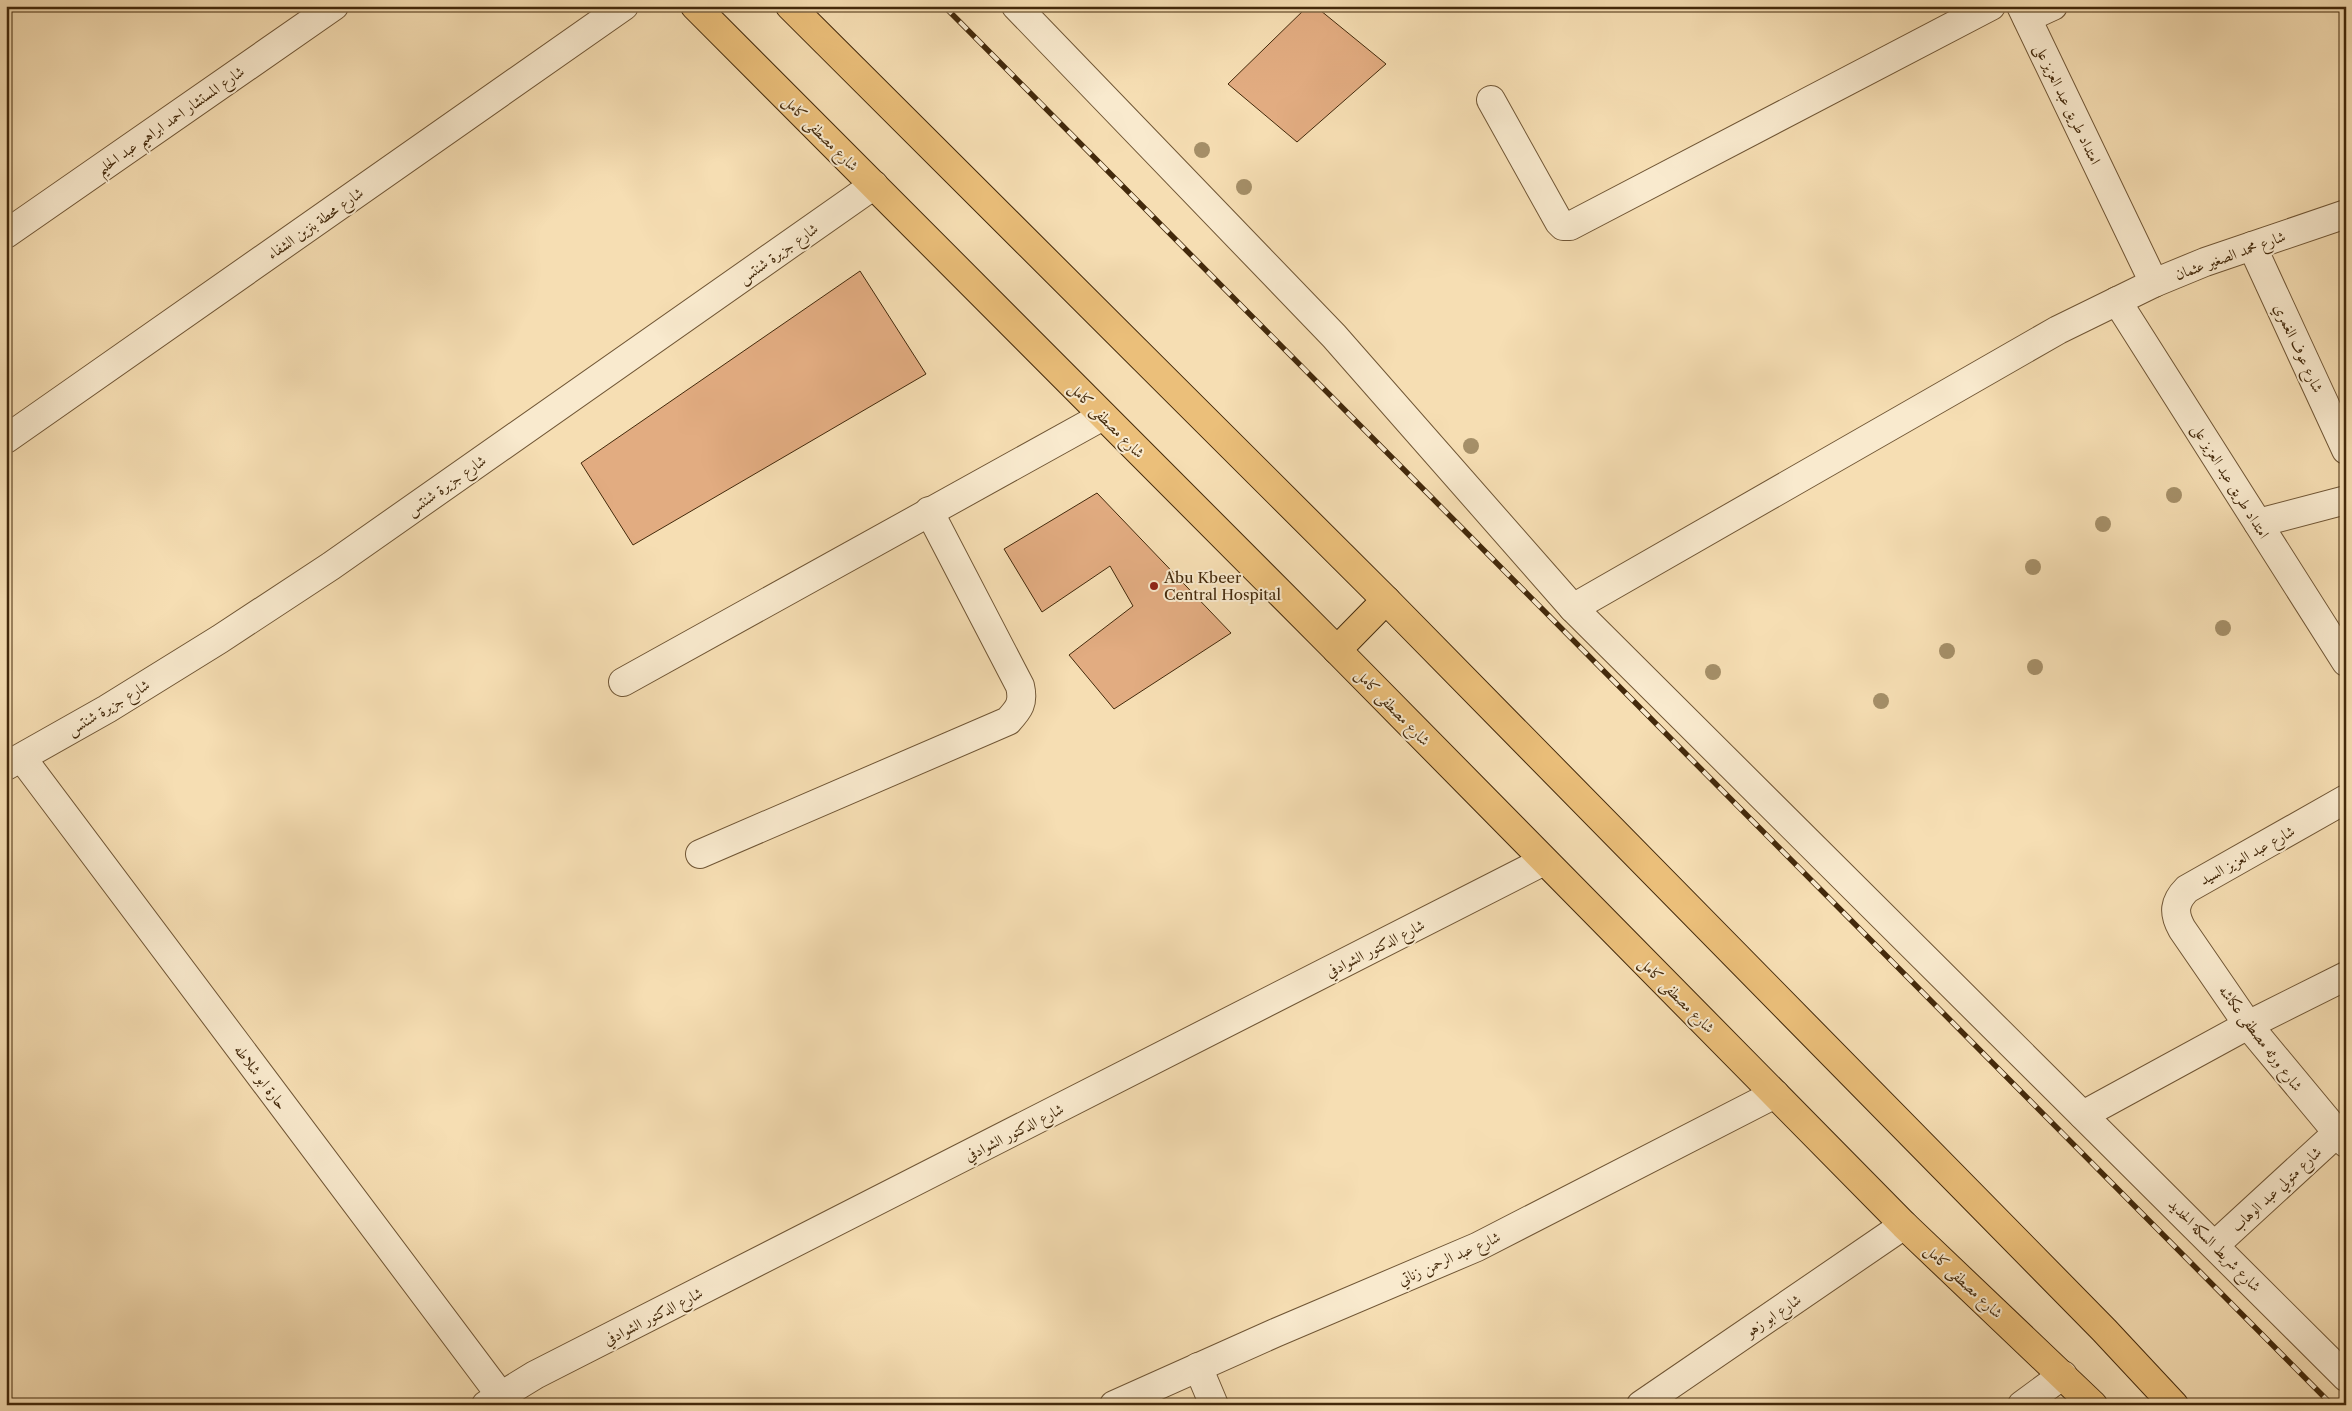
<svg xmlns="http://www.w3.org/2000/svg" width="2352" height="1411" viewBox="0 0 2352 1411" font-family="'Libre Caslon Text',Amiri,serif">
<rect width="100%" height="100%" fill="#f6deb3"/>
<filter id="stains"><feTurbulence type="fractalNoise" baseFrequency=".004" numOctaves="4"/><feColorMatrix values="0 0 0 0 .2 0 0 0 0 .09 0 0 0 0 .02 0 0 0 .5 -.17"/></filter>
<radialGradient id="worn" r=".72"><stop offset=".6" stop-color="#630" stop-opacity="0"/><stop offset="1" stop-color="#630" stop-opacity=".3"/></radialGradient>
<g fill="#e2ac81" stroke="#43290b">
<polygon points="1308,6 1315,6 1386,64 1297,142 1228,84"/>
<polygon points="860,271 926,374 633,545 581,463"/>
<polygon points="1097,493 1231,633 1114,709 1069,655 1133,606 1110,566 1042,612 1004,549"/>
</g>
<g fill="none" stroke-linecap="round" stroke-linejoin="round">
<g stroke="#705635" stroke-width="30">
<g id="minor">
<polyline points="1016,6 1334,336 1573,608 2346,1377"/>
<polyline points="2021,6 2154,283"/>
<polyline points="2027,18 2053,6"/>
<polyline points="1491,100 1559,222 1563,226 1570,226 1991,6"/>
<polyline points="6,234 334,6"/>
<polyline points="2252,246 2346,450"/>
<polyline points="2117,301 2346,662"/>
<polyline points="6,439 624,6"/>
<polyline points="2258,523 2346,500"/>
<polyline points="1573,608 2058,330 2154,283 2205,262 2346,214"/>
<polyline points="623,682 1103,416"/>
<polyline points="22,758 501,1396"/>
<polyline points="6,766 107,709 220,639 331,566 874,185"/>
<path d="M2346 799 2187 889C2174 902 2173 913 2182 929L2248 1025 2346 1143"/>
<path d="M700 854 1008 721C1019 709 1024 703 1020 686L929 511"/>
<polyline points="2083,1115 2248,1025 2346,976"/>
<polyline points="2215,1245 2337,1133"/>
<polyline points="1198,1367 1214,1405"/>
<polyline points="486,1405 535,1375 1544,861"/>
<polyline points="1114,1405 1275,1333 1477,1247 1775,1094"/>
<polyline points="1641,1405 1904,1225"/>
<polyline points="2022,1405 2063,1375"/>
</g>
</g>
<g stroke="#43290b" stroke-width="30">
<g id="major">
<polyline points="695,6 1337,650 1904,1225 2093,1405"/>
<polyline points="790,6 1386,600 2104,1330 2174,1405"/>
<polyline points="1337,650 1386,600"/>
</g>
</g>
<use href="#minor" stroke="#f9eace" stroke-width="28"/>
<use href="#major" stroke="#ebbf7a" stroke-width="28"/>
<g stroke="#43290b" stroke-width="5.5">
<polyline id="rail" points="944,6 2332,1405"/>
</g>
<use href="#rail" stroke="#f9eace" stroke-width="4" stroke-dasharray="11" stroke-linecap="butt"/>
</g>
<g fill="#a58f68">
<circle cx="1202" cy="150" r="8"/>
<circle cx="1244" cy="187" r="8"/>
<circle cx="1471" cy="446" r="8"/>
<circle cx="2174" cy="495" r="8"/>
<circle cx="2103" cy="524" r="8"/>
<circle cx="2033" cy="567" r="8"/>
<circle cx="2223" cy="628" r="8"/>
<circle cx="1947" cy="651" r="8"/>
<circle cx="2035" cy="667" r="8"/>
<circle cx="1713" cy="672" r="8"/>
<circle cx="1881" cy="701" r="8"/>
</g>
<circle fill="#8f2418" stroke="#f9eace" stroke-width="2" cx="1154" cy="586" r="5"/>
<g text-anchor="middle" dominant-baseline="central" stroke-width="4" stroke-linejoin="round" paint-order="stroke">
<g font-size="15" fill="#43290b" stroke="#f9eace">
<text transform="translate(2068 104) rotate(64)">امتداد طريق عبد العزيز على</text>
<text transform="translate(170 120) rotate(-35)">شارع المستشار احمد ابراهيم عبد الحليم</text>
<text transform="translate(821 133) rotate(45)">شارع مصطفى كامل</text>
<text transform="translate(315 223) rotate(-35)">شارع محطة بنزين الشفاء</text>
<text transform="translate(778 253) rotate(-35)">شارع جزيرة شنتس</text>
<text transform="translate(2230 255) rotate(-20)">شارع محمد الصغير عثمان</text>
<text transform="translate(2299 348) rotate(65)">شارع عوف الغمري</text>
<text transform="translate(1107 420) rotate(45)">شارع مصطفى كامل</text>
<text transform="translate(2231 481) rotate(58)">امتداد طريق عبد العزيز على</text>
<text transform="translate(446 485) rotate(-35)">شارع جزيرة شنتس</text>
<text transform="translate(108 707) rotate(-31)">شارع جزيرة شنتس</text>
<text transform="translate(1393 707) rotate(46)">شارع مصطفى كامل</text>
<text transform="translate(2247 855) rotate(-29)">شارع عبد العزيز السيد</text>
<text transform="translate(1375 948) rotate(-27)">شارع الدكتور الشوادفي</text>
<text transform="translate(1677 995) rotate(45)">شارع مصطفى كامل</text>
<text transform="translate(2261 1038) rotate(53)">شارع ورثه مصطفى عكاشه</text>
<text transform="translate(261 1077) rotate(53)">حارة ابو شلاطه</text>
<text transform="translate(1014 1132) rotate(-27)">شارع الدكتور الشوادفي</text>
<text transform="translate(2276 1189) rotate(-43)">شارع متولي عبد الوهاب</text>
<text transform="translate(2215 1245) rotate(45)">شارع شريط السكة الحديد</text>
<text transform="translate(1449 1258) rotate(-24)">شارع عبد الرحمن زناتي</text>
<text transform="translate(1964 1281) rotate(43)">شارع مصطفى كامل</text>
<text transform="translate(1773 1315) rotate(-34)">شارع ابو زهو</text>
<text transform="translate(653 1316) rotate(-27)">شارع الدكتور الشوادفي</text>
</g>
<g font-size="15" fill="#43290b" stroke="#f9eace" text-anchor="start">
<text x="1164" y="577">Abu Kbeer<tspan x="1164" dy="17">Central Hospital</tspan></text>
</g>
</g>
<rect width="2352" height="1411" fill="none" stroke="#f6deb3" stroke-width="25"/>
<rect x="8" y="8" width="2337" height="1396" fill="none" stroke="#43290b" stroke-width="2.5"/>
<rect x="12" y="12" width="2327" height="1386" fill="none" stroke="#43290b"/>
<rect width="100%" height="100%" filter="url(#stains)"/>
<rect width="100%" height="100%" fill="url(#worn)"/>
</svg>
